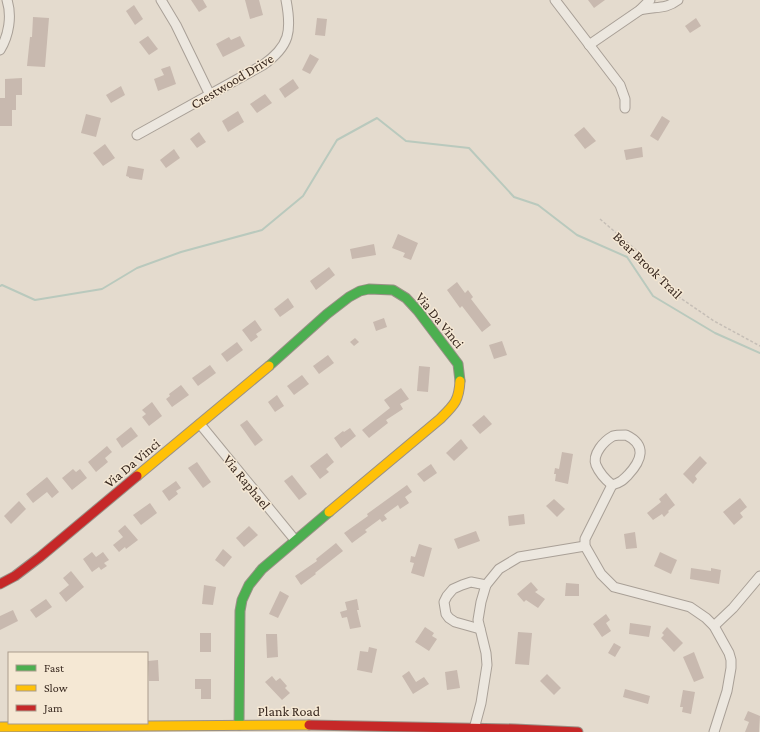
<svg xmlns="http://www.w3.org/2000/svg" width="760" height="732" viewBox="0 0 760 732" font-family="'Crimson Pro',serif">
<rect width="100%" height="100%" fill="#e4dbce"/>
<g fill="none" stroke-linecap="round" stroke-linejoin="round">
<polyline stroke="#b9c9bd" stroke-width="2" points="0,286 2,285 35,300 102,289 137,268 181,252 262,230 303,196 337,140 377,118 406,141 469,148 514,197 538,205 577,235 627,257 653,296 715,333 760,353"/>
</g>
<g fill="#c8b9af">
<polygon points="191,0 203,0 207,7 199,12"/>
<polygon points="245,0 259,0 263,15 250,19"/>
<polygon points="588,0 605,0 594,8"/>
<polygon points="134,5 143,19 135,25 126,11"/>
<polygon points="33,17 49,18 45,67 27,66 30,37 32,37"/>
<polygon points="317,18 327,19 325,36 315,35"/>
<polygon points="696,18 701,26 690,33 685,26"/>
<polygon points="148,36 158,49 149,55 139,42"/>
<polygon points="240,36 245,46 223,57 216,44 229,37 231,40"/>
<polygon points="310,54 319,59 310,74 302,70"/>
<polygon points="170,66 176,84 158,91 154,79 164,75 161,69"/>
<polygon points="22,78 22,95 16,95 16,110 12,110 12,126 0,126 0,98 5,98 5,79"/>
<polygon points="293,79 299,88 285,98 279,89"/>
<polygon points="121,86 125,95 111,103 106,95"/>
<polygon points="265,94 272,103 257,113 250,104"/>
<polygon points="238,111 244,122 228,132 222,121"/>
<polygon points="86,114 101,118 96,137 81,133"/>
<polygon points="662,116 670,121 658,141 650,136"/>
<polygon points="584,127 596,141 585,149 574,135"/>
<polygon points="199,132 206,142 197,148 190,139"/>
<polygon points="105,144 115,158 103,166 93,153"/>
<polygon points="642,147 643,157 626,160 624,150"/>
<polygon points="174,149 180,158 166,168 160,160"/>
<polygon points="128,166 144,169 142,180 129,178 129,177 126,176"/>
<polygon points="398,234 418,243 411,260 403,257 405,253 392,248"/>
<polygon points="374,244 376,255 352,259 350,249"/>
<polygon points="329,267 335,275 316,290 310,281"/>
<polygon points="457,282 465,293 468,290 473,297 471,299 491,325 482,332 462,306 460,308 447,290"/>
<polygon points="288,298 294,307 280,317 274,309"/>
<polygon points="384,318 387,327 376,331 373,322"/>
<polygon points="255,320 262,330 256,334 258,337 251,342 242,330"/>
<polygon points="355,338 359,342 354,346 350,342"/>
<polygon points="502,341 507,355 494,359 489,345"/>
<polygon points="237,342 243,350 227,362 221,354"/>
<polygon points="328,355 334,363 319,374 313,366"/>
<polygon points="210,365 216,373 198,386 192,378"/>
<polygon points="419,366 430,367 428,392 417,391"/>
<polygon points="302,375 309,384 294,395 287,386"/>
<polygon points="181,385 189,395 172,407 166,399 170,396 169,394"/>
<polygon points="401,388 409,399 400,404 403,409 386,420 388,423 369,438 362,430 390,408 384,400"/>
<polygon points="277,395 284,406 275,412 268,402"/>
<polygon points="152,402 162,416 149,426 142,417 146,414 142,410"/>
<polygon points="484,415 492,424 480,434 472,425"/>
<polygon points="247,420 263,440 255,446 240,425"/>
<polygon points="131,427 138,436 122,448 116,439"/>
<polygon points="350,428 356,436 341,448 334,438 343,431 344,432"/>
<polygon points="461,439 468,448 454,461 446,453"/>
<polygon points="107,446 112,452 105,458 108,462 96,472 88,462"/>
<polygon points="562,452 573,454 568,484 555,481 556,474 554,474 555,468 559,469"/>
<polygon points="327,453 334,462 326,469 329,472 320,479 310,466"/>
<polygon points="700,456 707,463 695,476 697,479 693,484 683,474"/>
<polygon points="197,462 211,482 203,488 188,468"/>
<polygon points="431,464 437,473 424,482 417,474"/>
<polygon points="73,469 76,472 80,469 87,478 72,490 62,478"/>
<polygon points="292,475 307,494 299,500 284,481"/>
<polygon points="47,477 59,492 52,498 47,492 33,503 26,494"/>
<polygon points="176,481 181,488 176,491 178,494 169,501 162,491"/>
<polygon points="407,485 412,492 405,497 409,503 400,509 398,505 384,515 387,519 382,522 380,519 365,530 367,532 352,543 344,533 368,516 367,514"/>
<polygon points="666,493 675,505 668,511 669,512 664,517 662,514 653,520 647,513 661,502 659,499"/>
<polygon points="740,498 747,507 740,513 743,517 734,525 723,512"/>
<polygon points="554,499 565,509 557,517 546,506"/>
<polygon points="19,501 26,509 11,524 4,516"/>
<polygon points="150,503 157,513 141,525 133,515"/>
<polygon points="524,514 525,524 509,526 508,516"/>
<polygon points="125,525 138,540 126,549 125,547 119,552 113,545 123,537 118,531"/>
<polygon points="249,526 258,535 244,547 236,538"/>
<polygon points="476,531 480,541 458,549 454,539"/>
<polygon points="635,532 637,548 626,549 624,534"/>
<polygon points="336,543 343,551 315,573 316,574 301,585 295,576 317,561 316,559"/>
<polygon points="419,544 432,548 424,577 411,573 414,563 410,562 411,556 415,557"/>
<polygon points="223,549 232,557 224,567 215,560"/>
<polygon points="92,552 96,557 103,552 109,560 104,563 107,566 101,570 99,567 92,572 83,559"/>
<polygon points="660,552 677,560 671,574 654,566"/>
<polygon points="691,568 711,571 711,568 721,570 719,584 690,579"/>
<polygon points="71,571 84,587 66,602 59,593 69,585 63,578"/>
<polygon points="531,582 538,590 535,592 545,599 538,608 526,600 524,602 517,594"/>
<polygon points="566,583 579,584 579,596 565,596"/>
<polygon points="204,585 216,587 213,605 202,604"/>
<polygon points="280,591 289,596 278,618 269,614"/>
<polygon points="46,599 52,607 36,618 30,610"/>
<polygon points="357,599 359,610 357,610 361,627 350,629 347,617 342,618 340,612 347,610 345,602"/>
<polygon points="13,610 18,621 0,630 0,616"/>
<polygon points="606,614 610,620 606,623 611,631 602,637 593,624"/>
<polygon points="630,623 651,626 649,637 629,634"/>
<polygon points="425,627 434,633 432,636 437,639 429,651 415,642"/>
<polygon points="667,627 683,643 674,652 661,638 664,635 662,633"/>
<polygon points="518,632 532,633 529,665 515,664"/>
<rect x="200" y="633" width="11" height="19"/>
<polygon points="266,634 277,634 278,657 267,658"/>
<polygon points="614,643 621,647 615,657 608,653"/>
<polygon points="369,647 377,649 372,673 357,670 360,651 368,652"/>
<polygon points="694,652 704,678 694,682 683,657"/>
<polygon points="158,660 159,681 149,681 148,661"/>
<polygon points="457,670 460,688 447,690 445,672"/>
<polygon points="409,671 416,682 424,677 429,684 413,694 402,676"/>
<polygon points="547,674 561,688 554,695 540,681"/>
<polygon points="272,676 276,681 280,678 287,686 285,688 290,693 282,700 265,682"/>
<polygon points="195,679 211,679 211,699 201,699 201,689 195,689"/>
<polygon points="625,689 650,696 648,704 623,697"/>
<polygon points="683,690 695,692 691,714 682,712 683,707 680,707"/>
<polygon points="748,711 760,716 759,732 745,732 749,722 744,720"/>
</g>
<g fill="none" stroke-linecap="round" stroke-linejoin="round">
<g stroke="#a9a097" stroke-width="11">
<g id="street">
<polyline points="161,0 176,25 210,95"/>
<polyline points="555,0 620,85 625,99 625,108"/>
<path d="M640 10C655 6 665 10 678 0"/>
<polyline points="589,45 640,10 650,0"/>
<path d="M0 50C9 35 12 16 7 0"/>
<path d="M137 135 263 65C290 46 292 31 286 0"/>
<polyline points="200,424 295,540"/>
<path d="M626 435C647 445 642 460 628 475 623 480 620 483 612 485 606 480 599 472 596 465 592 454 604 441 613 436 616 435 622 435 626 435Z"/>
<polyline points="612,485 585,539 585,546 601,574 614,587 690,607 706,618 714,626 729,653 731,660 731,668 727,691 714,732"/>
<polyline points="714,626 733,608 760,576"/>
<polyline points="480,629 455,622 449,618 446,614 444,602 447,596 453,589 462,585 471,582 486,585"/>
<polyline points="474,729 481,703 487,665 486,653 478,620 481,602 486,585 499,569 519,557 585,546"/>
</g>
</g>
<g stroke="#999086" stroke-width="11">
<g id="fast">
<polyline points="269,366 327,314 349,297 360,291 369,289 393,290 406,298 418,311 458,364 460,381"/>
<polyline points="239,725 240,611 242,600 249,585 262,569 329,512"/>
</g>
</g>
<g stroke="#999086" stroke-width="11">
<g id="slow">
<polyline points="137,476 269,366"/>
<path d="M329 512 440 419C454 405 459 401 460 381"/>
<polyline points="0,727 309,725"/>
</g>
</g>
<g stroke="#999086" stroke-width="11">
<g id="jam">
<polyline points="0,584 15,576 40,557 137,476"/>
<polyline points="309,725 515,729 578,732"/>
</g>
</g>
<polyline stroke="#c5beb6" stroke-width="1.5" stroke-dasharray="3 2" stroke-linecap="butt" points="600,219 635,249 676,295 714,321 760,346"/>
<use href="#street" stroke="#ece7df" stroke-width="9"/>
<use href="#fast" stroke="#4caf50" stroke-width="9"/>
<use href="#slow" stroke="#ffc107" stroke-width="9"/>
<use href="#jam" stroke="#c62828" stroke-width="9"/>
</g>
<g text-anchor="middle" dominant-baseline="central" stroke-width="3" stroke-linejoin="round" paint-order="stroke">
<g font-size="14" fill="#38281f" stroke="#f5e8d4">
<text transform="translate(232 81) rotate(-31)">Crestwood Drive</text>
<text transform="translate(648 265) rotate(44)">Bear Brook Trail</text>
<text transform="translate(440 320) rotate(51)">Via Da Vinci</text>
<text transform="translate(132 463) rotate(-40)">Via Da Vinci</text>
<text transform="translate(247 482) rotate(51)">Via Raphael</text>
<text x="289" y="711">Plank Road</text>
</g>
</g>
<rect x="8" y="652" width="140" height="72" fill="#f5e8d4" stroke="#a99b8c"/>
<rect x="16" y="665" width="20" height="6" fill="#4caf50" stroke="#a99b8c"/>
<text x="44" y="672" font-size="12" fill="#38281f">Fast</text>
<rect x="16" y="685" width="20" height="6" fill="#ffc107" stroke="#a99b8c"/>
<text x="44" y="692" font-size="12" fill="#38281f">Slow</text>
<rect x="16" y="705" width="20" height="6" fill="#c62828" stroke="#a99b8c"/>
<text x="44" y="712" font-size="12" fill="#38281f">Jam</text>
</svg>
